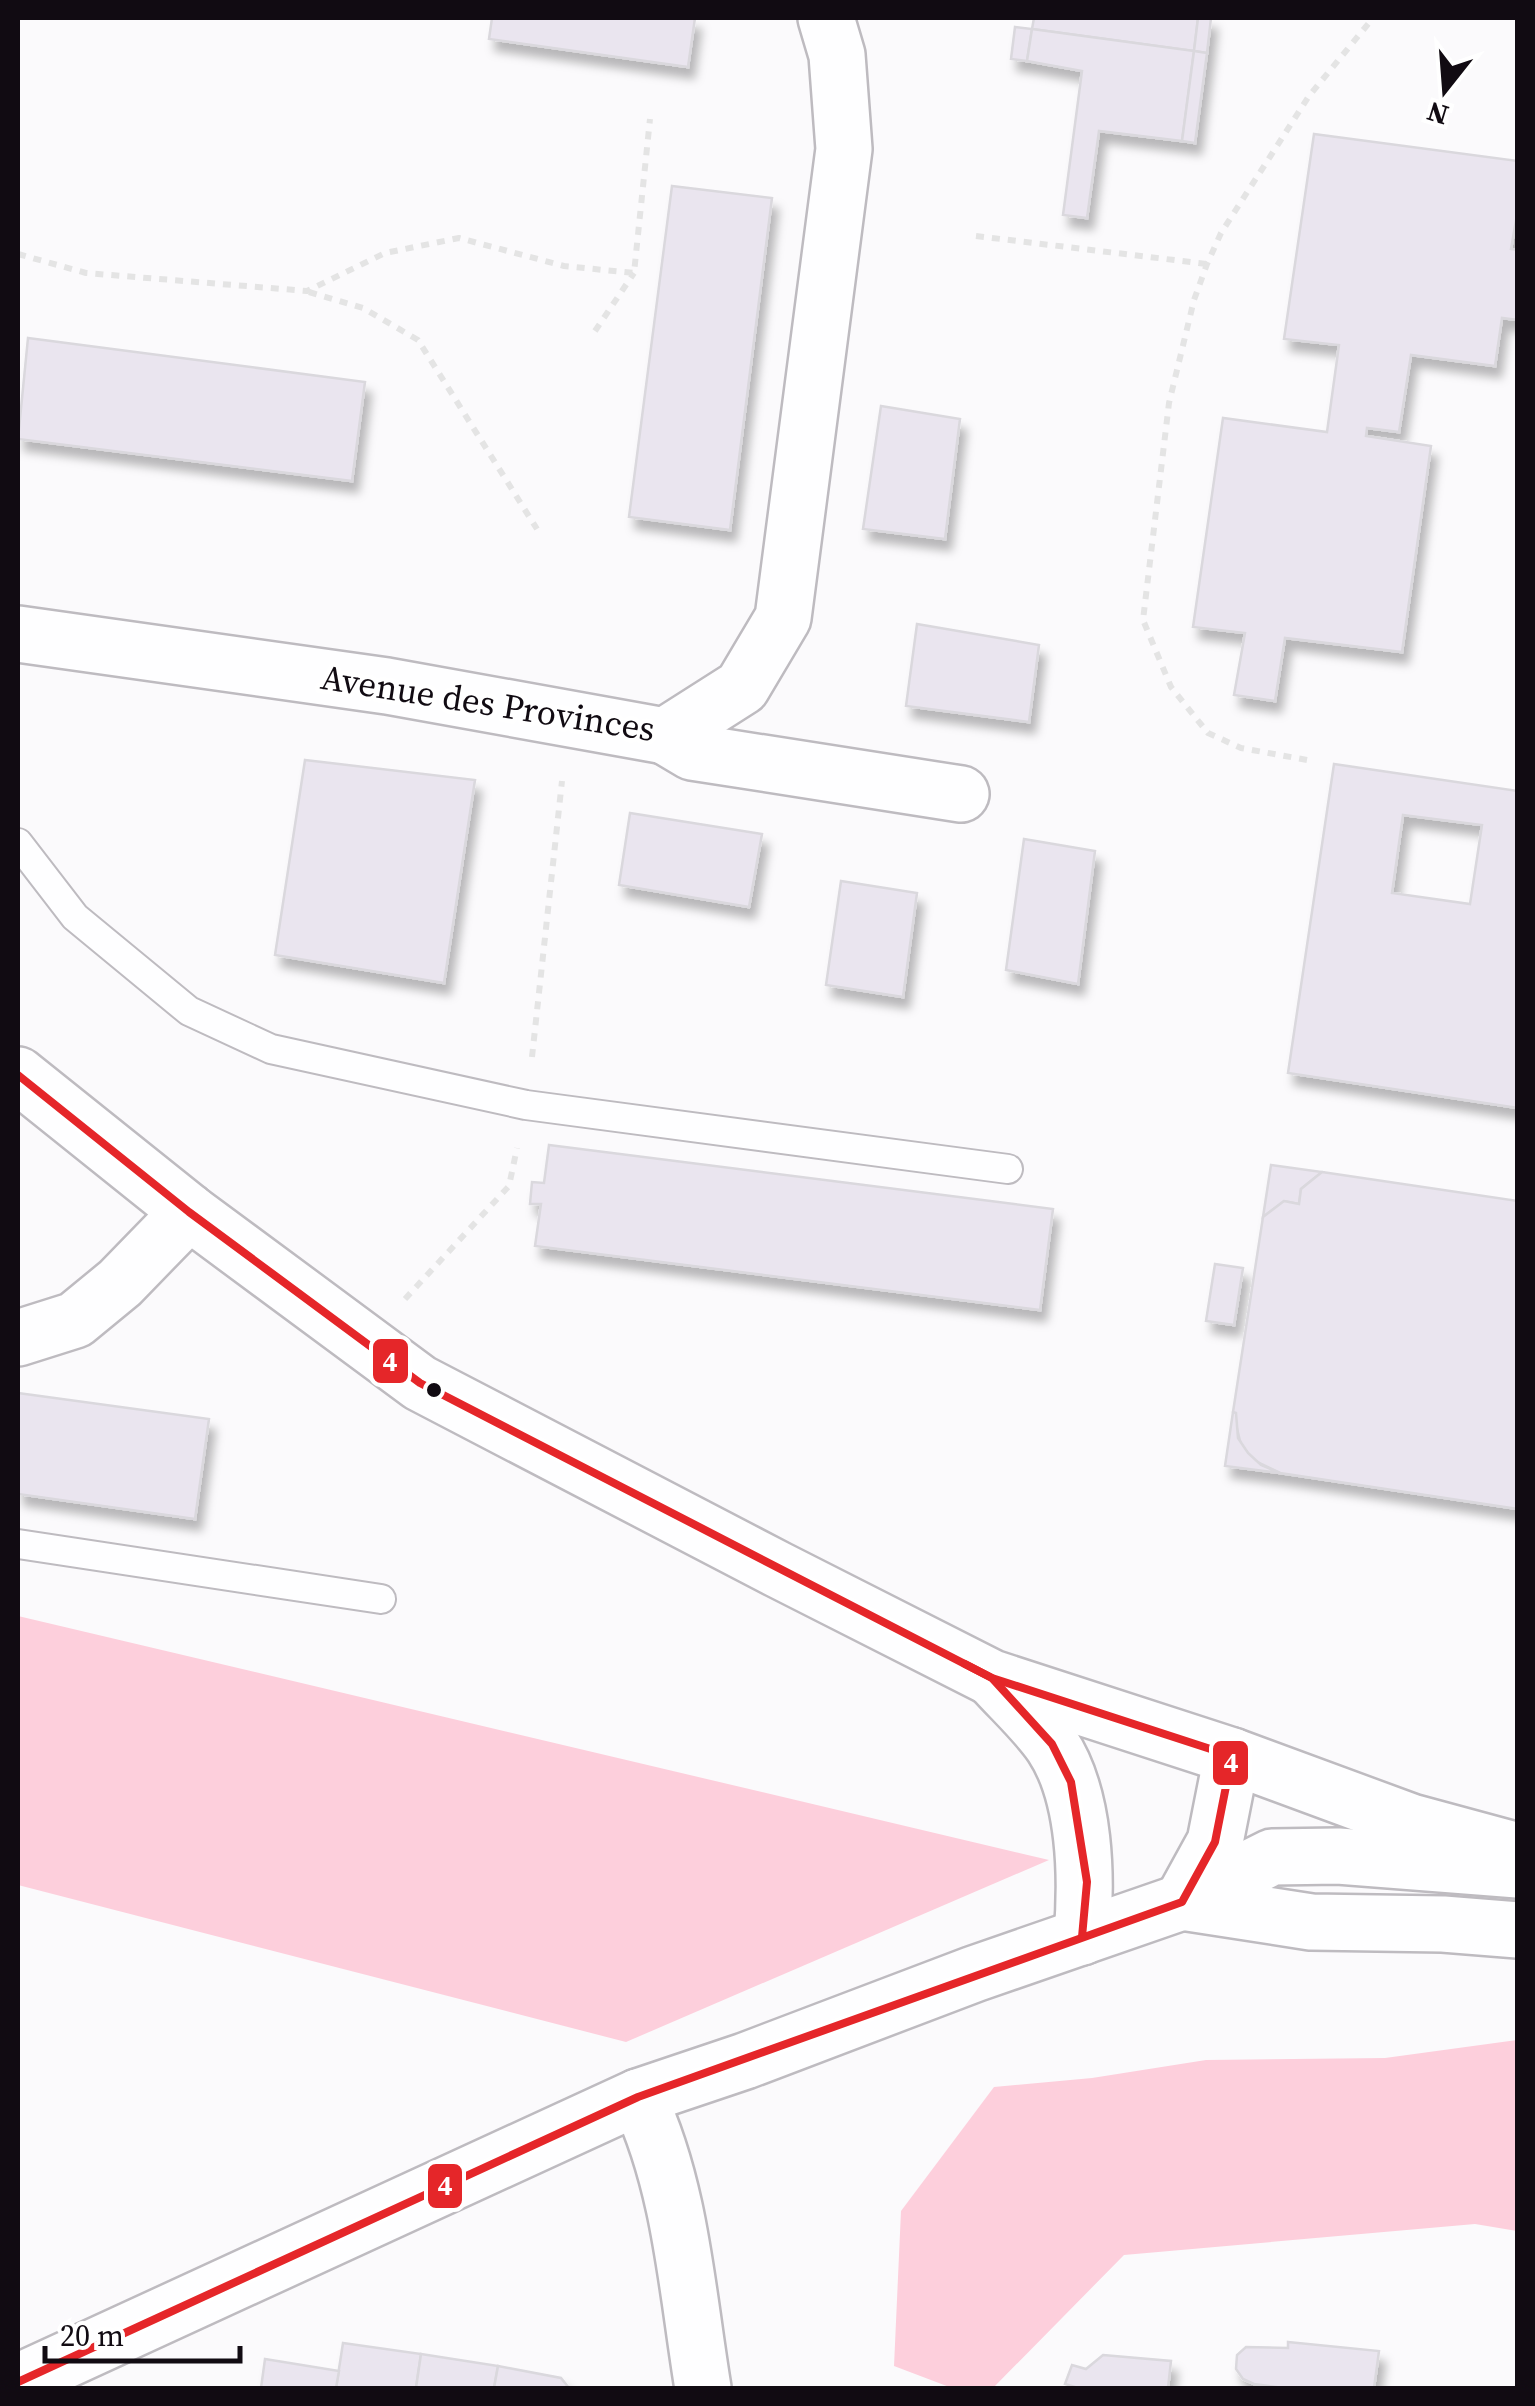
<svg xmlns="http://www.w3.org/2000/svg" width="1535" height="2406" viewBox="0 0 1535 2406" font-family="'Source Serif 4',serif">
<defs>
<filter id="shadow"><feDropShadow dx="6" dy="11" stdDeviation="5" flood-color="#0004"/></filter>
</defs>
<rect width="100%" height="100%" fill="#fbfafc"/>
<g fill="#fdcfdc">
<polygon points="18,1616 1049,1860 626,2042 18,1885"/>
<polygon points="1517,2040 1517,2231 1475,2224 1124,2255 993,2388 952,2388 894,2366 901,2211 994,2087 1092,2078 1206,2060 1385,2058"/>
</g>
<g fill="#eae5ef" stroke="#dad8dd" stroke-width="2.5" fill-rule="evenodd" filter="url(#shadow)">
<polygon points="492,18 695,18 688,67 489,39"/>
<polygon points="1034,18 1198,18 1194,51 1032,29"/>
<polygon points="1198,18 1211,18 1207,53 1194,51"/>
<polygon points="1015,27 1032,29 1027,61 1011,59"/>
<polygon points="1032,29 1194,51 1182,141 1099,131 1087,218 1063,215 1082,71 1027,61"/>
<polygon points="1194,51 1207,53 1195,143 1182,141"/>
<polygon points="1314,134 1518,161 1518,209 1511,249 1518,250 1518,320 1502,318 1495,366 1411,355 1399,432 1367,428 1366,436 1431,446 1402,652 1285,638 1275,701 1234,695 1245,633 1193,627 1223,418 1327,432 1339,345 1284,339"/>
<polygon points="672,186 772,198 730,530 629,517"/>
<polygon points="28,338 365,382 352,481 18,439"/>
<polygon points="881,406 960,419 945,539 863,529"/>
<polygon points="917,624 1039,645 1029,722 906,706"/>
<polygon points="305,760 475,780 444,983 275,955"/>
<path d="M1334 764 1518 791V1108L1288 1073ZM1403 815 1482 825 1470 904 1392 893Z"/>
<polygon points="630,813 762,834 749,907 619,885"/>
<polygon points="1024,839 1095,851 1078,984 1006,970"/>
<polygon points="841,881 917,893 903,997 826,985"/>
<polygon points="549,1145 1053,1209 1040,1310 535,1246 541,1204 530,1204 532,1182 544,1183"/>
<polygon points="1271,1165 1322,1172 1301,1189 1299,1204 1284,1201 1263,1217"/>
<polygon points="1322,1172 1518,1201 1518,1509 1280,1473 1255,1461 1241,1445 1233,1412 1263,1217 1284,1201 1299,1204 1301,1189"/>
<polygon points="1215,1264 1243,1268 1234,1325 1206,1321"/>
<polygon points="18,1393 209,1419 195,1519 18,1494"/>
<polygon points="1233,1412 1236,1413 1238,1438 1248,1453 1261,1465 1280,1473 1225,1466"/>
<polygon points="1288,2342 1379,2351 1374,2388 1283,2388 1254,2384 1243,2379 1236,2369 1237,2355 1246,2347 1288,2348"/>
<polygon points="343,2343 421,2354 416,2388 336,2388"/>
<polygon points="421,2354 498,2366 494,2388 416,2388"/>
<polygon points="1103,2355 1171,2361 1168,2388 1078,2388 1065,2384 1072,2365 1086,2369"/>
<polygon points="265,2359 339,2371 336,2388 261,2388"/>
<polygon points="498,2366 561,2378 569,2388 494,2388"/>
</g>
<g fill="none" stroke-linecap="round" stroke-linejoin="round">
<g stroke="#bebbc0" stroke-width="32">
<g id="lane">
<polyline points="18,843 75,917 189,1011 271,1049 526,1105 1008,1169"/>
<polyline points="18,1544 381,1599"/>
</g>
</g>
<g stroke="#bebbc0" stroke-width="60">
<g id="street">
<polyline points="18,634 387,686 665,736 742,687 783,618 844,149 837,55 826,18"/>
<polyline points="665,736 692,752 961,794"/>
<polyline points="18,1075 189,1212 420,1383 779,1570 992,1678 1232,1756 1411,1822 1518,1851"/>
<polyline points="18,1338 75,1320 120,1283 189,1212"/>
<path d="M994 1680C1013 1701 1036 1722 1052 1745 1086 1796 1087 1878 1082 1937"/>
<polyline points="1182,1902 1215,1842 1232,1756"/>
<path d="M638 2097C681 2187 687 2291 703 2388"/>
</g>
</g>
<g stroke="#bebbc0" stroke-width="60">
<g id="secondary">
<polyline points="1182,1902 1311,1922 1443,1924 1518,1930"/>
<polyline points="18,2382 638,2097 745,2061 974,1974 1182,1902 1272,1857 1338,1856 1518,1870"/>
</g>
</g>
<g stroke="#e4e4e4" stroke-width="6" stroke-dasharray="8 8" stroke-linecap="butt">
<polyline points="976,236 1207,264"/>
<polyline points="18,254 86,273 307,291 385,253 459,238 564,266 634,273 650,119"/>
<polyline points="309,292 363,308 418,340 537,529"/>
<polyline points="595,331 634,273"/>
<polyline points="1307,760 1241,748 1208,733 1171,687 1143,620 1169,403 1194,300 1207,264 1221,233 1309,96 1373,18"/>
<polyline points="532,1057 562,781"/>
<polyline points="405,1299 509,1186 517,1148"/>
</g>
<use href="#lane" stroke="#fefeff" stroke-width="28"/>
<use href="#street" stroke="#fefeff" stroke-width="55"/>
<use href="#secondary" stroke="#fefeff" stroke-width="55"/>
<g stroke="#fff" stroke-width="15">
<g id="bus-1">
<polyline points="18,1075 189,1212 420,1383 992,1678 1232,1756 1215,1842 1182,1902 638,2097 18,2382"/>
<polyline points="965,1664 992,1678 1052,1744 1071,1782 1087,1882 1082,1937"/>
</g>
</g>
<use href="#bus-1" stroke="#e52629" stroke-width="8"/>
</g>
<circle fill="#110b12" stroke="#fff" stroke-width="4" cx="434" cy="1390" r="9"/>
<g text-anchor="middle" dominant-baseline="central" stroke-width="9" stroke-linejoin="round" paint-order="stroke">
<g font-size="35" fill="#110b12" stroke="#fff">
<text transform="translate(488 703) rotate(9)">Avenue des Provinces</text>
</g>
</g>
<g stroke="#fff" stroke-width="4">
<rect x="371" y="1337" width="39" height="48" rx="10" fill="#e52629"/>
<rect x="1211" y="1739" width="39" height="48" rx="10" fill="#e52629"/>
<rect x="426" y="2162" width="38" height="48" rx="10" fill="#e52629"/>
</g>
<g font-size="28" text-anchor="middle" font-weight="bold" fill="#fff">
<text x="390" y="1371">4</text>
<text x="1231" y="1772">4</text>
<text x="445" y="2195">4</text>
</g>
<rect width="1535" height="2406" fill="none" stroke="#110b12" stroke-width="40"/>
<g transform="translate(1445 90) rotate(197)" stroke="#ffffff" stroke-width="8" paint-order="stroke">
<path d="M0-8L18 38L0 25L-18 38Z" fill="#110b12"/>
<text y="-15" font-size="28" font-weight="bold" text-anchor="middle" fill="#110b12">N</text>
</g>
<path d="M45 2346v15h195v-15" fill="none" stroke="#110b12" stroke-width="5"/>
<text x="60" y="2346" font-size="30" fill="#110b12" stroke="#ffffff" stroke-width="8" paint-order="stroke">20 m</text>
</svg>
